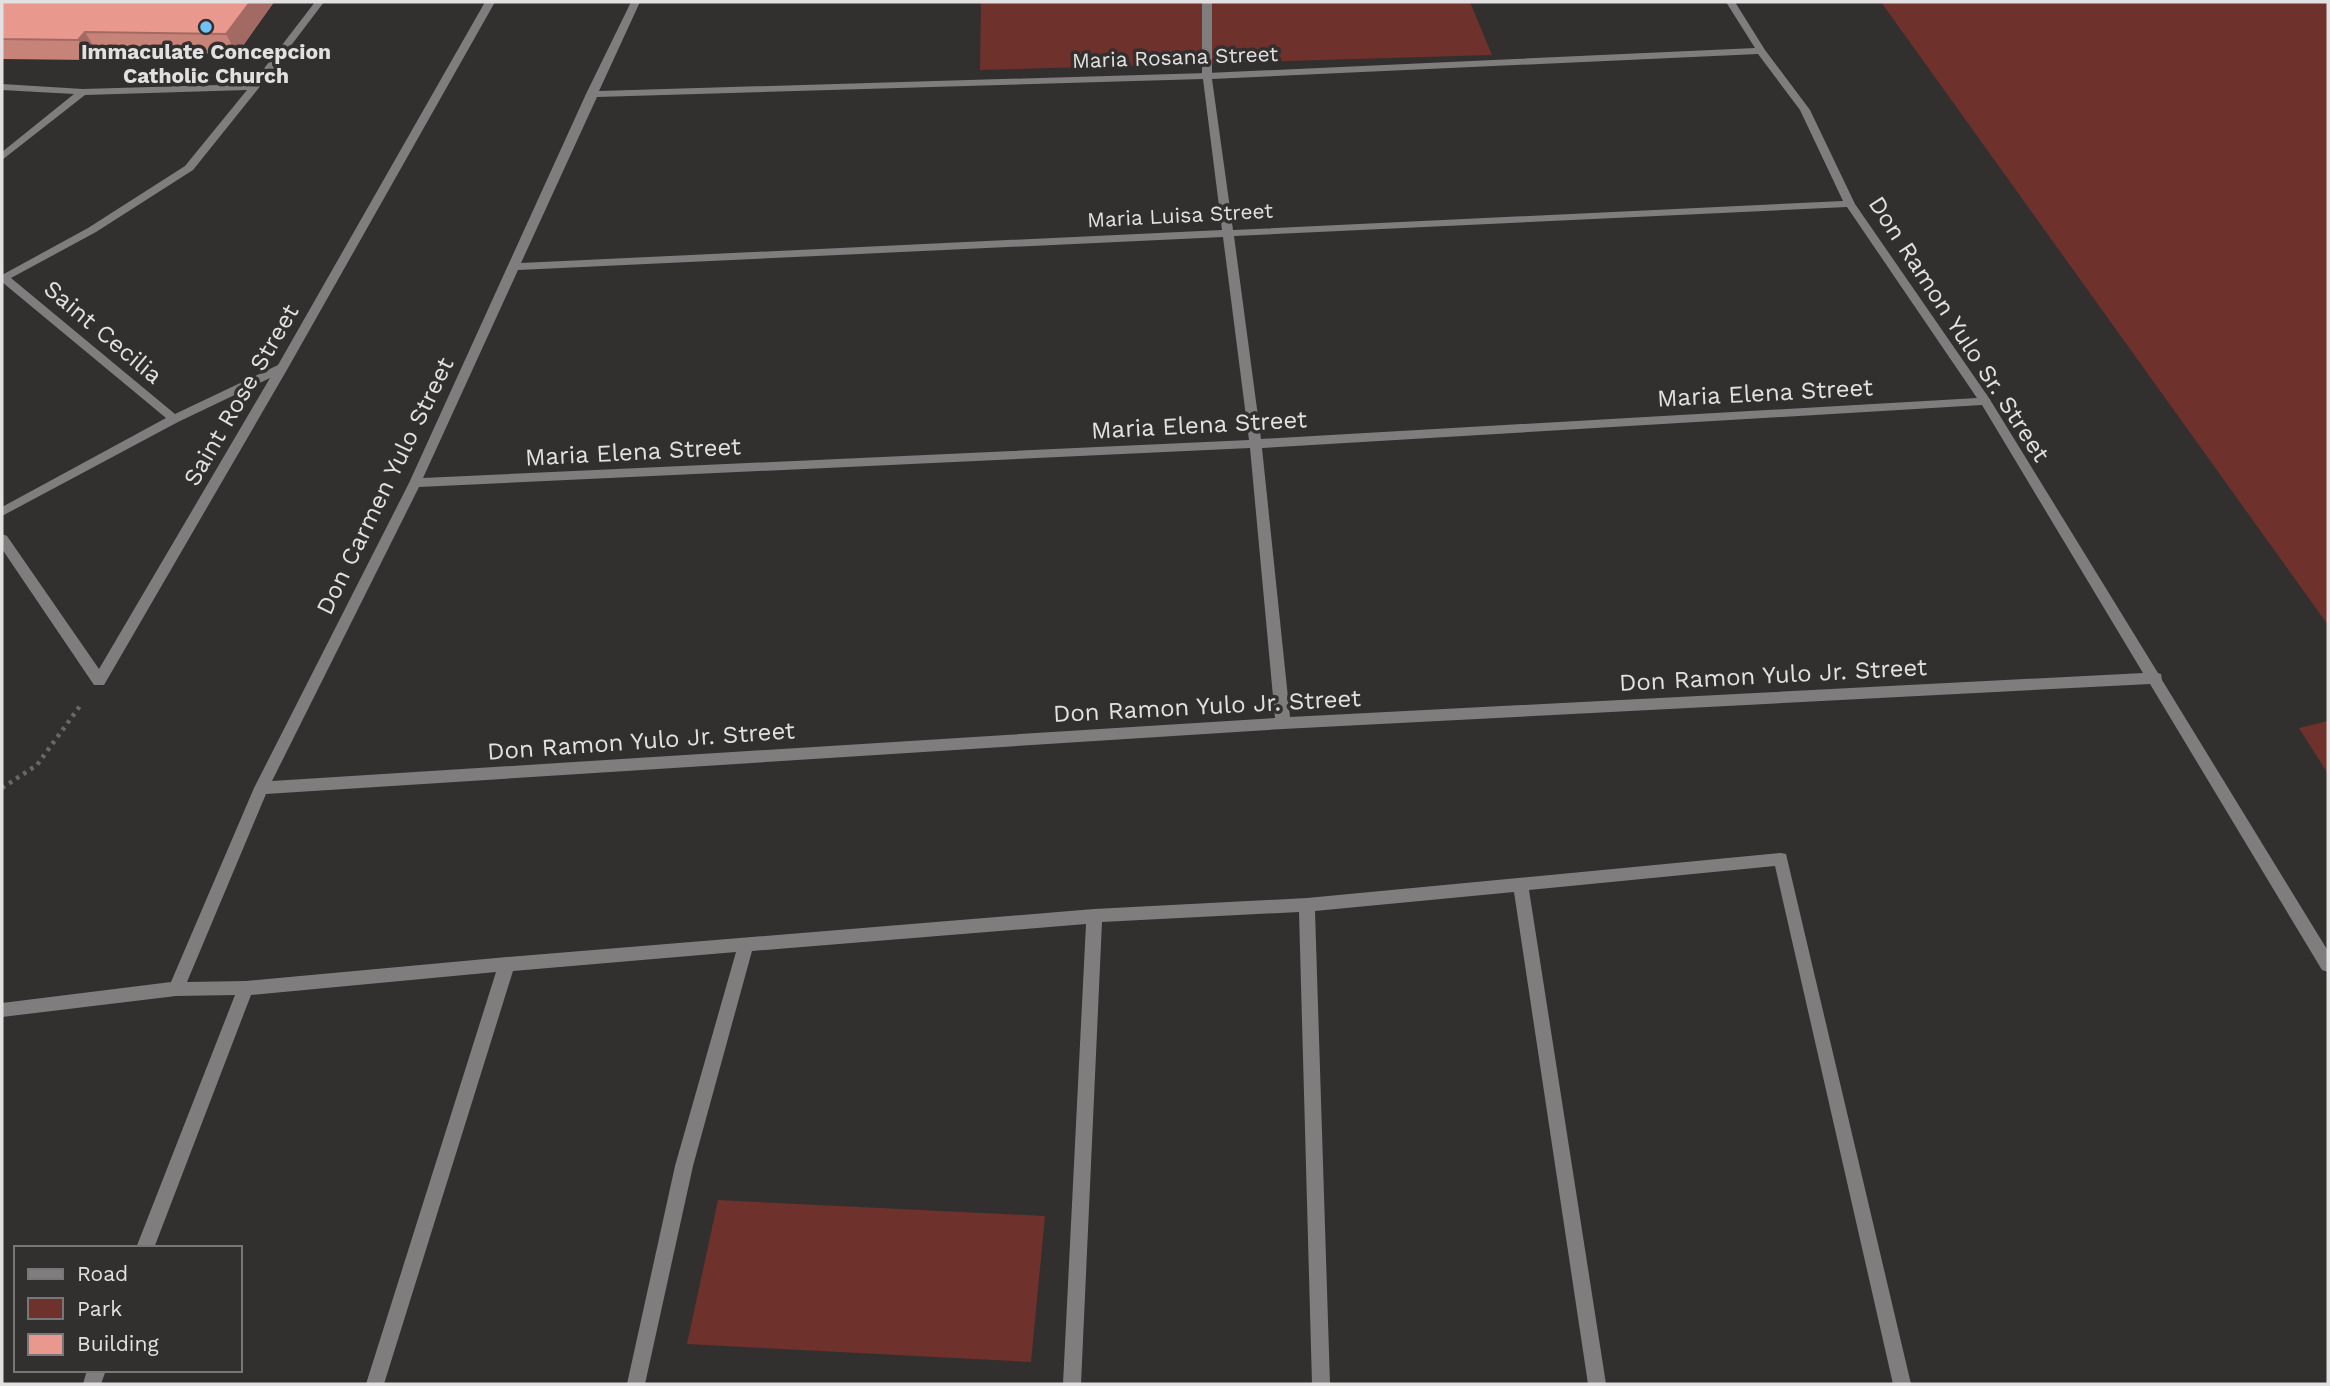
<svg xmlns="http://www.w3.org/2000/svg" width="2330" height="1386" viewBox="0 0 2330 1386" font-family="'Work Sans',sans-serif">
<rect width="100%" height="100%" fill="#322f2f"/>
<g fill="#6e312b">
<polygon points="981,2 1470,2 1492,55 980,70"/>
<polygon points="1881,2 2328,2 2328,625"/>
<polygon points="2328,721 2328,774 2299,728"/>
<polygon points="718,1200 1045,1216 1031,1362 687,1344"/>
</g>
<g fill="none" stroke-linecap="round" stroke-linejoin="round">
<polyline stroke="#6a6767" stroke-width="4.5" stroke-dasharray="3.5 5" stroke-linecap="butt" points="2,788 37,765 80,706"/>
<polygon fill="#7f7d7d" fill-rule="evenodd" points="1202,2 1212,2 1212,76 1207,79 1202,76"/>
<g fill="#7f7d7d" fill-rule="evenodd">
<polygon points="315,2 324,2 258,89 193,170 96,232 11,278 175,414 278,365 485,2 495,2 288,368 104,685 94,685 2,549 2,534 7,536 99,669 270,378 178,422 2,516 2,507 166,418 2,282 2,275 88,228 185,166 247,90 85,95 2,160 2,152 74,94 2,90 2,84 83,89 252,84"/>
<path d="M631 2H640L599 91 1207 73 1755 48 1726 2H1735L1765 50 1810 110 1855 204 1989 398 2158 673 2161 674 2162 680 2328 951V972L2322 970 2150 684 1283 729 266 794 187 982 246 981 507 957 1094 909 1307 898 1781 853 1786 854 1911 1384H1893L1775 866 1529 890 1606 1384H1588L1514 892 1315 911 1330 1384H1312L1299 912 1102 922 1081 1384H1063L1086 924 752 951 693 1166 645 1384H627L675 1166 736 952 513 971 384 1384H366L496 972 251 995 154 1248H136L235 995 176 996 2 1017V1003L171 982 254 788 409 483 586 94ZM1758 54 1800 110 1843 201 1233 230 1212 79ZM1203 79 1222 230 521 263 597 97ZM1847 207 1977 398 1261 439 1234 236ZM1223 237 1249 440 423 478 518 270ZM1982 405 2143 673 1290 717 1262 448ZM1250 448 1275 718 272 781 419 487Z"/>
<polygon points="87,1370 106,1370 101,1384 83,1384"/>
</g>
</g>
<polygon fill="#c88379" points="2,2 274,2 237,54 97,52 90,60 2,59"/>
<g fill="#a36a63">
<polygon points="250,2 274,2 237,54 226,34"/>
<polygon points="85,32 97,52 90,60 78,40"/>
</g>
<polygon fill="#e9988d" stroke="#a36a63" stroke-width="2" points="2,2 250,2 226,34 85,32 78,40 2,39"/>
<circle fill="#70c1f4" stroke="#322f2f" stroke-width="2.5" cx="206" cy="27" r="7"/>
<g text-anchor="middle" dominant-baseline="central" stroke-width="7" stroke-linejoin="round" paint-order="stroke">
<g font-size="21" font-weight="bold" fill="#e2e0e0" stroke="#322f2f">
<text x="206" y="51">Immaculate Concepcion<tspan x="206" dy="24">Catholic Church</tspan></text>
</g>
<g font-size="21" fill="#e2e0e0" stroke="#322f2f">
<text transform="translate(1175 57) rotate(-2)">Maria Rosana Street</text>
<text transform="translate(1180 215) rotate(-3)">Maria Luisa Street</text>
</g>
<g font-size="24" fill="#e2e0e0" stroke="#322f2f">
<text transform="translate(1959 329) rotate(57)">Don Ramon Yulo Sr. Street</text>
<text transform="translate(103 332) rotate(40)">Saint Cecilia</text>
<text transform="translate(1765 393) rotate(-3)">Maria Elena Street</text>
<text transform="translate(241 395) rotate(-60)">Saint Rose Street</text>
<text transform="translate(1199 425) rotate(-3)">Maria Elena Street</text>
<text transform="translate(633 452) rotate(-3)">Maria Elena Street</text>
<text transform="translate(385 486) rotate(-64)">Don Carmen Yulo Street</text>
<text transform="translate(1773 675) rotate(-3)">Don Ramon Yulo Jr. Street</text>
<text transform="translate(1207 706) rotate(-3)">Don Ramon Yulo Jr. Street</text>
<text transform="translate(641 741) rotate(-4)">Don Ramon Yulo Jr. Street</text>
</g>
</g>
<rect width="2330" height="1386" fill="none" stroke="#e2e0e0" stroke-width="7"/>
<rect x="14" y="1246" width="228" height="126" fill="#322f2f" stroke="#787676" stroke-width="2"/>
<rect x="28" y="1269" width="35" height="10" fill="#7f7d7d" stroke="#787676" stroke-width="2"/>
<text x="77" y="1281" font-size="21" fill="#e2e0e0">Road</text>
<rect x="28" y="1298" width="35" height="21" fill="#6e312b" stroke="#787676" stroke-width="2"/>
<text x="77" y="1316" font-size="21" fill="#e2e0e0">Park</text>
<rect x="28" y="1334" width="35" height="21" fill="#e9988d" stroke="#787676" stroke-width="2"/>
<text x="77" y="1351" font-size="21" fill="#e2e0e0">Building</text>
</svg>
